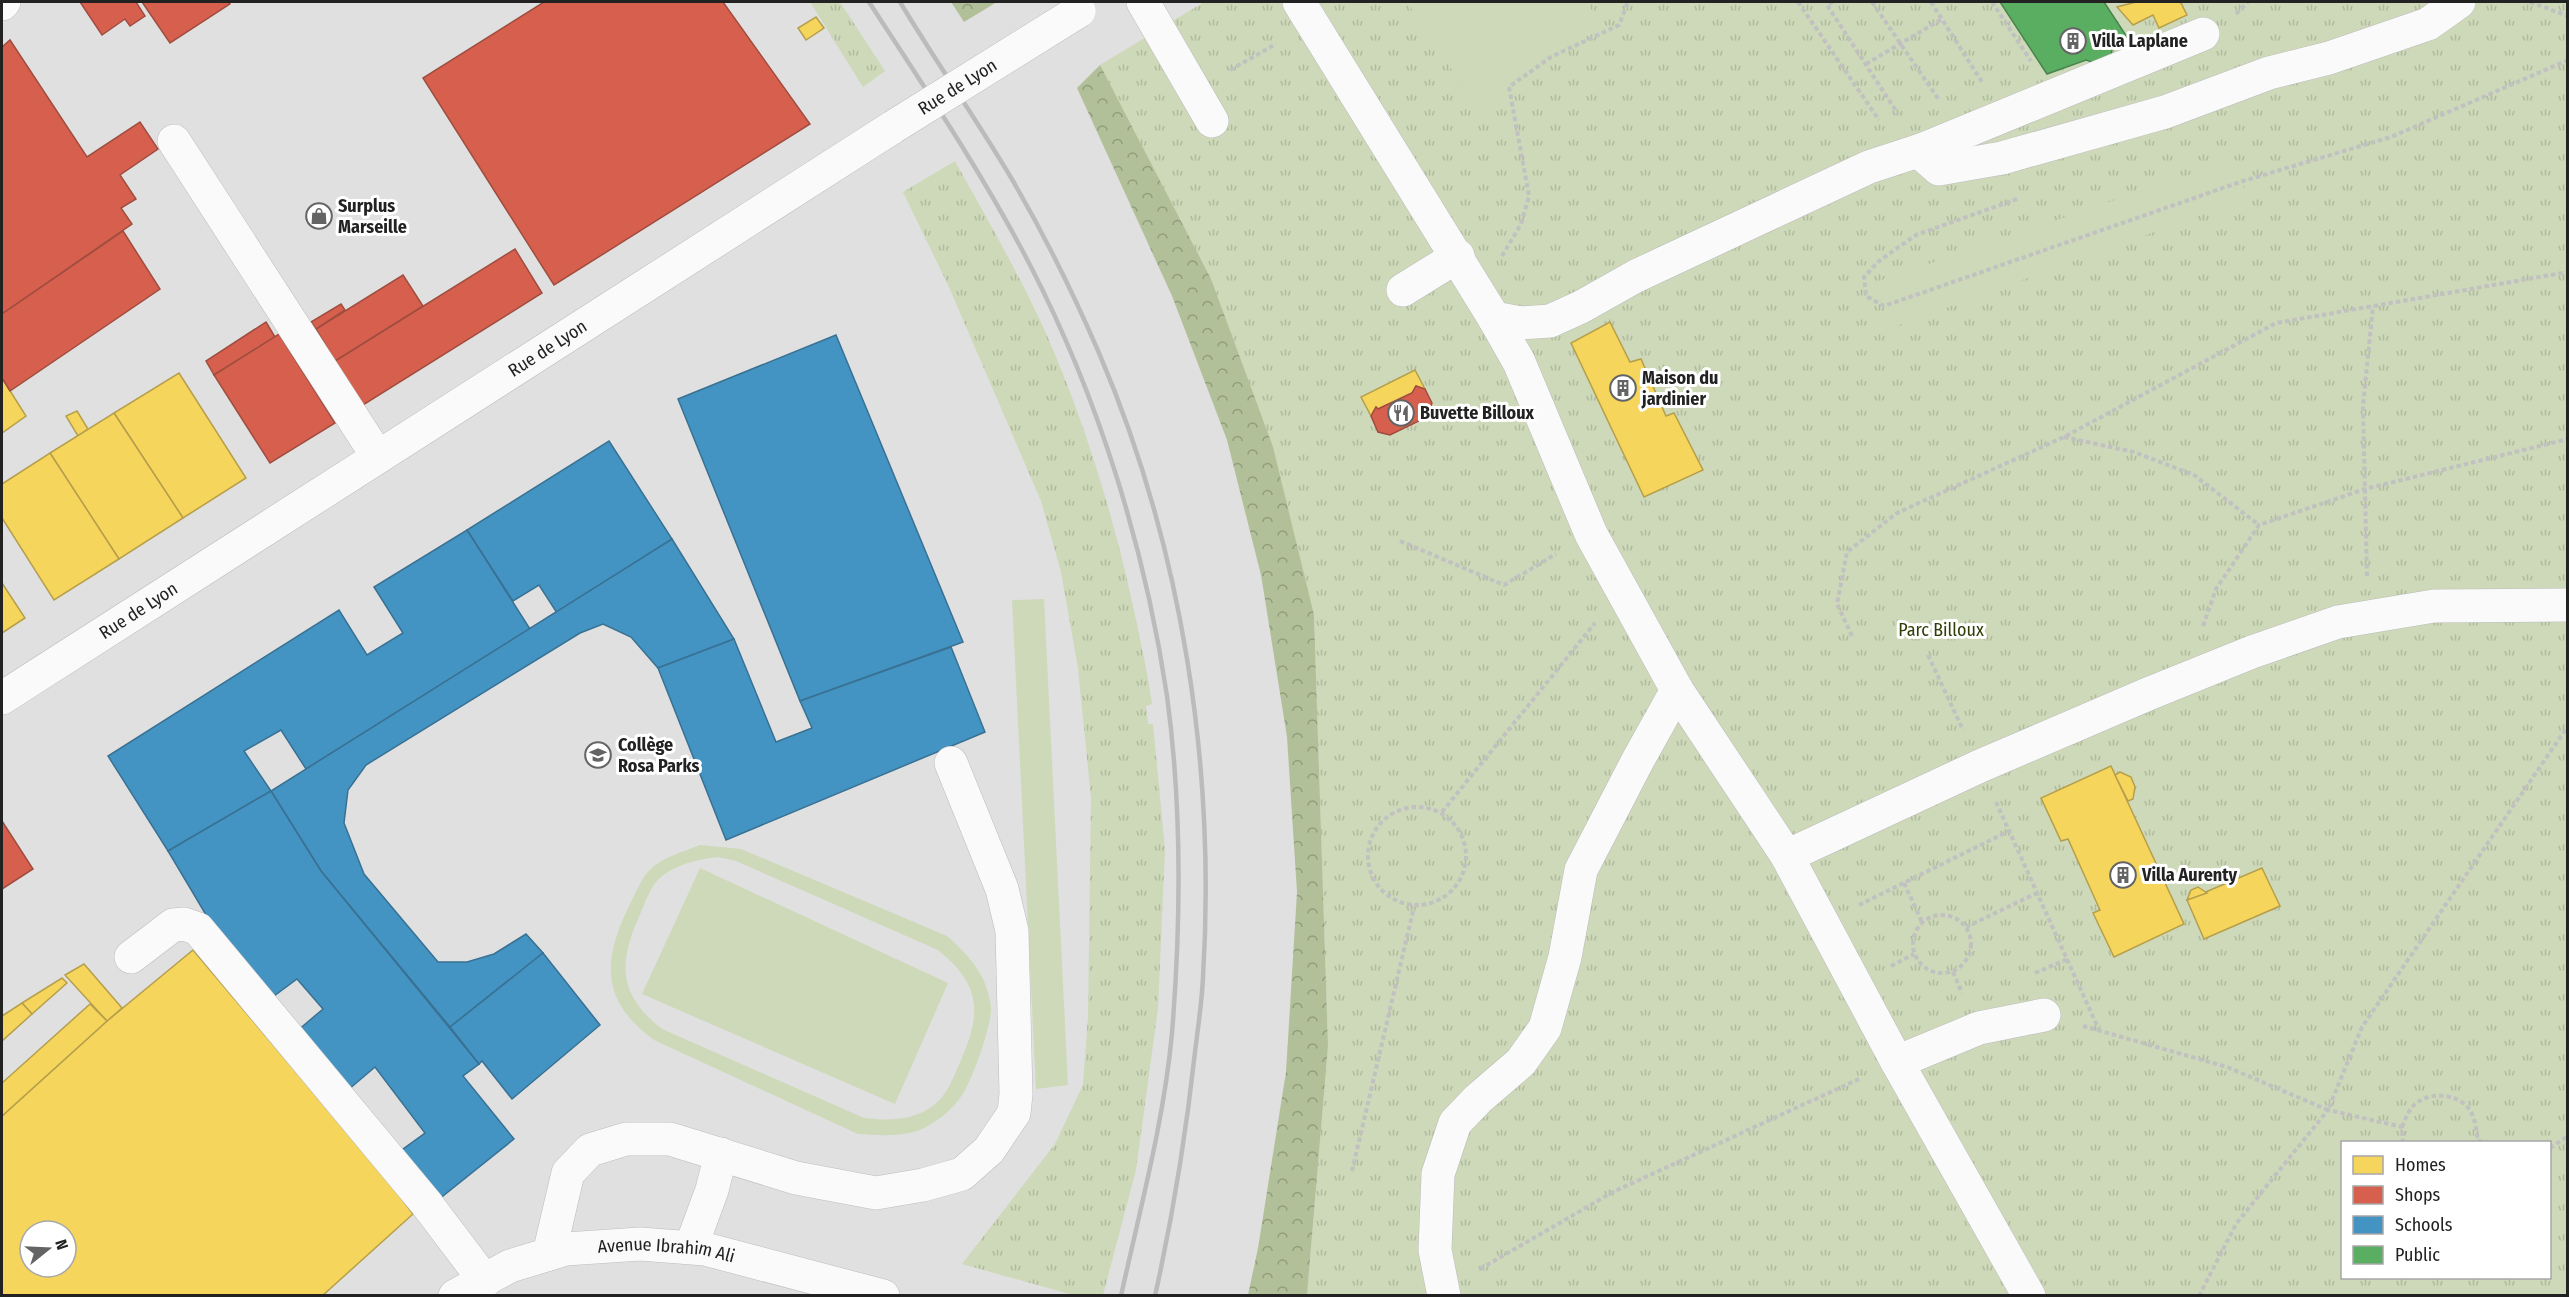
<svg xmlns="http://www.w3.org/2000/svg" width="2569" height="1297" viewBox="0 0 2569 1297" font-family="'Fira Sans Condensed',sans-serif">
<defs>
<pattern id="grass-tufts" width="24" height="20" patternUnits="userSpaceOnUse" patternTransform="scale(1.5)"><rect width="24" height="20" fill="#cdd9b8"/><path d="M3 7l-1-3M5 7V3M7 7l1-3M15 17l-1-3M17 17v-4M19 17l1-3" fill="none" stroke="#b0ba9e"/></pattern>
<pattern id="forest-crowns" width="20" height="18" patternUnits="userSpaceOnUse" patternTransform="scale(1.5)"><rect width="20" height="18" fill="#b2c099"/><path d="M2 6a3 3 0 1 1 6 0M12 15a3 3 0 1 1 6 0" fill="none" stroke="#909c7c"/></pattern>
</defs>
<rect width="100%" height="100%" fill="#e0e0e0"/>
<g fill="url(#grass-tufts)" fill-rule="evenodd">
<polygon points="810,2 840,2 885,71 863,87"/>
<path d="M1204 2H2567V1295H1307L1328 1046 1314 615 1100 65ZM2342 1142H2550V1278H2342Z"/>
<path d="M955 161C987 219 1021 277 1048 338 1087 428 1116 524 1136 620 1142 648 1148 676 1152 704L1146 706 1148 724H1153L1165 850 1158 1008 1136 1170 1103 1295H1073L962 1264 1055 1144 1083 1085 1088 1016 1091 798 1078 668 1061 572 1041 501 948 285 903 192Z"/>
</g>
<g fill="url(#forest-crowns)">
<polygon points="951,2 997,2 964,22"/>
<polygon points="1100,65 1211,279 1273,447 1314,615 1328,1046 1307,1295 1248,1295 1258,1248 1286,1072 1297,892 1287,737 1261,575 1227,440 1172,296 1077,88"/>
</g>
<g fill="#cdd9b8" fill-rule="evenodd">
<polygon points="1407,2 1587,2 1599,22 1477,108"/>
<polygon points="2235,159 2247,198 1891,328 1876,282"/>
<polygon points="1044,599 1068,1085 1036,1089 1012,600"/>
<path d="M700 845 741 849 947 936C969 955 988 976 991 1008 992 1024 971 1085 960 1098 950 1112 933 1125 917 1131 897 1137 878 1135 858 1134L654 1040C601 1001 602 962 629 906 636 893 641 877 653 867 666 856 685 851 700 845ZM718 857 736 861 938 950C984 987 981 1016 958 1067 952 1081 946 1096 934 1105 914 1121 887 1121 864 1118L662 1029C616 993 619 961 641 912 646 900 651 885 662 876 678 864 698 859 718 857Z"/>
<polygon points="700,868 948,983 895,1104 642,994"/>
</g>
<g fill="#f6d55c" stroke="#b69f4b" stroke-width="1.5" fill-rule="evenodd">
<polygon points="2136,2 2183,2 2181,3 2187,15 2159,28 2153,15 2133,25 2117,7"/>
<polygon points="816,17 824,28 806,40 798,28"/>
<polygon points="1610,322 1630,362 1641,359 1666,416 1674,413 1703,470 1644,497 1571,343"/>
<polygon points="1415,370 1425,389 1416,386 1412,393 1378,409 1376,407 1371,416 1361,397"/>
<polygon points="179,373 246,478 183,518 114,413"/>
<polygon points="2,378 26,416 2,433"/>
<polygon points="77,411 88,429 78,436 66,416"/>
<polygon points="114,413 183,518 119,559 50,453"/>
<polygon points="50,453 119,559 54,600 2,518 2,484"/>
<polygon points="2,583 25,618 2,633"/>
<polygon points="2111,766 2184,924 2114,957 2093,913 2100,910 2068,839 2061,841 2041,798"/>
<polygon points="2120,772 2131,777 2135,787 2133,799 2128,801 2115,775"/>
<polygon points="2262,868 2280,906 2204,939 2187,900"/>
<polygon points="2198,887 2207,893 2187,900 2191,890"/>
<path d="M193 950 387 1179 413 1214 322 1296H2V1116L107 1021ZM30 1231H66V1267H30Z"/>
<polygon points="84,964 122,1008 107,1021 65,975"/>
<polygon points="62,978 67,983 32,1014 22,1003"/>
<polygon points="22,1003 32,1014 2,1041 2,1016"/>
<polygon points="90,1004 107,1021 2,1116 2,1083"/>
</g>
<g fill="#d6604d" stroke="#a04d40" stroke-width="1.5">
<polygon points="80,2 136,2 145,16 130,26 125,19 102,35"/>
<polygon points="142,2 228,2 230,4 170,43"/>
<polygon points="544,2 723,2 810,124 554,285 423,78"/>
<polygon points="10,40 87,157 140,122 158,149 120,175 136,199 121,208 132,224 2,314 2,47"/>
<polygon points="123,231 160,289 10,391 2,378 2,314"/>
<polygon points="515,249 542,293 363,405 335,361"/>
<polygon points="403,275 423,306 335,361 316,329"/>
<polygon points="341,304 345,310 316,329 311,322"/>
<polygon points="266,322 275,337 214,375 206,361"/>
<polygon points="279,334 335,423 270,463 214,375"/>
<polygon points="1416,386 1425,389 1432,403 1427,417 1390,435 1378,432 1371,416 1376,407 1378,409 1412,393"/>
<polygon points="2,821 33,869 2,889"/>
</g>
<g fill="#4393c3" stroke="#397193" stroke-width="1.5">
<polygon points="836,335 963,642 800,701 678,399"/>
<polygon points="609,441 672,539 557,613 539,585 513,601 467,530"/>
<polygon points="467,530 530,629 306,769 281,730 244,751 271,791 168,851 108,756 339,610 367,655 403,633 374,587"/>
<polygon points="672,539 734,639 658,668 631,637 603,624 580,633 366,765 348,790 344,823 364,874 438,962 467,962 494,954 526,934 543,953 450,1027 321,871 271,791"/>
<polygon points="734,639 776,742 812,728 800,701 951,647 985,732 726,840 658,668"/>
<polygon points="271,791 321,871 479,1064 463,1076 514,1139 438,1200 399,1152 425,1133 375,1067 348,1090 297,1031 323,1009 297,979 270,999 221,940 168,851"/>
<polygon points="543,953 600,1025 512,1099 482,1061 479,1064 450,1027"/>
</g>
<polygon fill="#5aae61" stroke="#49844e" stroke-width="1.5" points="2000,2 2104,2 2127,37 2113,45 2111,55 2095,63 2086,60 2047,74"/>
<g fill="none" stroke-linecap="round" stroke-linejoin="round">
<g stroke="#bcbcbc" stroke-width="34">
<g id="minor">
<polyline points="1143,2 1212,121"/>
<polyline points="1299,2 1494,318 1521,323 1550,321 1581,307 1636,276 1869,167 1921,150 1923,155 1939,169 2002,158 2165,112 2269,73 2329,58 2428,24 2459,2"/>
<polyline points="2,4 4,2"/>
<polyline points="174,141 378,457"/>
<polyline points="1921,150 2203,34"/>
<polyline points="1403,290 1458,256"/>
<polyline points="1494,318 1519,362 1591,534 1677,690 1787,856 1897,1062"/>
<path id="s1" d="M2 698 893 127"/>
<polyline points="1787,856 1980,766 2148,694 2252,652 2338,622 2434,606 2568,605"/>
<polyline points="131,957 173,925 184,924 198,929 426,1203 485,1281"/>
<polyline points="691,1247 712,1190 721,1154"/>
<polyline points="549,1254 568,1173 590,1150 626,1139 670,1139 796,1178 876,1193 923,1185 962,1174 989,1150 1014,1113 1016,1094 1012,931 1002,889 951,763"/>
<path id="s2" d="M455 1296 510 1266 566 1249 640 1244 705 1249 883 1296"/>
<polyline points="1444,1296 1435,1250 1438,1174 1455,1123 1478,1099 1521,1062 1545,1028 1565,957 1581,870 1638,760 1677,690"/>
<polyline points="2029,1296 1897,1062 1979,1028 2044,1015"/>
</g>
</g>
<g stroke="#c1c1c1" stroke-width="4" stroke-dasharray="4.5 3" stroke-linecap="butt">
<polyline points="1798,2 1879,120"/>
<polyline points="1833,2 1827,5 1898,114"/>
<polyline points="1872,2 1939,100"/>
<polyline points="1931,2 1982,82"/>
<polyline points="1992,2 2031,61"/>
<polyline points="2530,2 2568,16"/>
<polyline points="2236,14 2248,2"/>
<polyline points="1866,64 1942,19"/>
<polyline points="1230,70 1276,44"/>
<polyline points="2017,199 1916,235 1879,261 1864,277 1866,296 1884,306 2243,181 2391,137 2568,60"/>
<polyline points="1502,256 1521,224 1529,196 1509,87 1551,57 1619,25 1628,2"/>
<polyline points="2064,437 2134,452 2194,475 2259,525"/>
<polyline points="1400,541 1504,585 1556,554"/>
<polyline points="2367,576 2363,406 2373,306"/>
<polyline points="2203,626 2216,589 2259,525 2365,489 2568,439"/>
<polyline points="1852,636 1837,604 1847,552 1897,513 2064,437 2276,323 2568,272"/>
<polyline points="1928,655 1963,730"/>
<polyline points="1996,802 2099,1030"/>
<circle cx="1417" cy="856" r="49"/>
<polyline points="1442,812 1595,623"/>
<polyline points="1904,883 1922,922"/>
<polyline points="1859,905 2009,831"/>
<circle cx="1942" cy="944" r="29"/>
<polyline points="1966,927 2037,893"/>
<polyline points="1891,966 1914,954"/>
<polyline points="1953,972 1962,993"/>
<polyline points="2035,973 2068,959"/>
<polyline points="2083,1026 2227,1067 2328,1110 2362,1027 2568,726"/>
<path d="M2402 1127C2405 1119 2408 1112 2413 1106 2428 1090 2461 1093 2471 1112 2476 1121 2476 1131 2478 1140"/>
<polyline points="2478,1141 2488,1142"/>
<polyline points="2550,1148 2568,1136"/>
<polyline points="1352,1171 1414,907"/>
<polyline points="1480,1269 1613,1192 1859,1079"/>
<polyline points="2199,1296 2236,1224 2328,1110 2402,1127 2403,1142"/>
</g>
<use href="#minor" stroke="#fafafa" stroke-width="33"/>
<g stroke="#bbb" stroke-width="4.5">
<path d="M869 2C925 88 983 174 1030 265 1099 399 1145 548 1167 696 1182 806 1181 922 1172 1033 1164 1121 1140 1209 1121 1296"/>
<path d="M900 2C936 62 977 120 1013 181 1045 236 1074 295 1099 353 1182 547 1216 766 1203 977 1202 1002 1198 1027 1195 1052 1186 1134 1173 1215 1155 1296"/>
</g>
<g stroke="#bcbcbc" stroke-width="34" stroke-linecap="butt">
<g id="minor-bridge">
<path id="s3" d="M893 127 1079 11"/>
</g>
</g>
<use href="#minor-bridge" stroke="#fafafa" stroke-width="33"/>
</g>
<defs>
<g id="building-ring" transform="scale(1.35)"><circle r="9.5" fill="#fff" stroke="#646464" stroke-width="1.5"/><path d="M-4-6H4V6H1V3H-1V6H-4ZM-2.5-4.3h1.7v1.8h-1.7ZM.8-4.3h1.7v1.8H.8ZM-2.5-1h1.7V.8h-1.7ZM.8-1h1.7V.8H.8Z" fill="#646464"/></g>
<g id="shop-ring" transform="scale(1.35)"><circle r="9.5" fill="#fff" stroke="#646464" stroke-width="1.5"/><path d="M-5-2.5h2.3a2.7 3.5 0 0 1 5.4 0H5L5.5 6h-11ZM-1.5-2.5h3a1.5 2.3 0 0 0-3 0Z" fill="#646464"/></g>
<g id="restaurant-ring" transform="scale(1.35)"><circle r="9.5" fill="#fff" stroke="#646464" stroke-width="1.5"/><path d="M-5-6h1v4h1v-4h1v4h1v-4h1v5L-1.5 .5V6h-2V.5L-5-1ZM5-6V6H3V1.5H1.5Q1.5-4 5-6Z" fill="#646464"/></g>
<g id="school-ring" transform="scale(1.35)"><circle r="9.5" fill="#fff" stroke="#646464" stroke-width="1.5"/><path d="M0-5L7-2L0 1L-7-2ZM-4 1L0 2.5L4 1V4Q0 6-4 4Z" fill="#646464"/></g>
</defs>
<g fill-rule="evenodd">
<use href="#building-ring" x="2073" y="41"/>
<use href="#shop-ring" x="319" y="216"/>
<use href="#building-ring" x="1623" y="388"/>
<use href="#restaurant-ring" x="1401" y="413"/>
<use href="#school-ring" x="598" y="755"/>
<use href="#building-ring" x="2123" y="875"/>
</g>
<g text-anchor="middle" dominant-baseline="central" stroke-width="6" stroke-linejoin="round" paint-order="stroke">
<g font-size="18" font-weight="bold" fill="#222" stroke="#fff" text-anchor="start">
<text x="2092" y="41">Villa Laplane</text>
<text x="338" y="206">Surplus<tspan x="338" dy="21">Marseille</tspan></text>
<text x="1642" y="378">Maison du<tspan x="1642" dy="21">jardinier</tspan></text>
<text x="1420" y="413">Buvette Billoux</text>
<text x="618" y="745">Collège<tspan x="618" dy="21">Rosa Parks</tspan></text>
<text x="2142" y="875">Villa Aurenty</text>
</g>
<g font-size="18" fill="#222" stroke="#fff">
<text stroke="none"><textPath href="#s3" startOffset="76">Rue de Lyon</textPath></text>
<text stroke="none"><textPath href="#s1" startOffset="648">Rue de Lyon</textPath></text>
<text stroke="none"><textPath href="#s1" startOffset="162">Rue de Lyon</textPath></text>
<text stroke="none"><textPath href="#s2" startOffset="222">Avenue Ibrahim Ali</textPath></text>
</g>
<g font-size="18" fill="#2e3e07" stroke="#fff">
<text x="1941" y="630">Parc Billoux</text>
</g>
</g>
<rect width="2569" height="1297" fill="none" stroke="#222222" stroke-width="6"/>
<rect x="2341" y="1141" width="210" height="138" fill="#ffffff" stroke="#a7a7a7" stroke-width="1.5"/>
<rect x="2353" y="1156" width="30" height="18" fill="#f6d55c" stroke="#a7a7a7" stroke-width="1.5"/>
<text x="2395" y="1171" font-size="18" fill="#222222">Homes</text>
<rect x="2353" y="1186" width="30" height="18" fill="#d6604d" stroke="#a7a7a7" stroke-width="1.5"/>
<text x="2395" y="1201" font-size="18" fill="#222222">Shops</text>
<rect x="2353" y="1216" width="30" height="18" fill="#4393c3" stroke="#a7a7a7" stroke-width="1.5"/>
<text x="2395" y="1231" font-size="18" fill="#222222">Schools</text>
<rect x="2353" y="1246" width="30" height="18" fill="#5aae61" stroke="#a7a7a7" stroke-width="1.5"/>
<text x="2395" y="1261" font-size="18" fill="#222222">Public</text>
<g transform="translate(48 1249) rotate(72)"><circle r="28" fill="#ffffff" stroke="#a7a7a7" stroke-width="1.5"/>
<path d="M0-4.5L10 22L0 15L-10 22Z" fill="#646464"/>
<text y="-9" font-size="16" font-weight="bold" text-anchor="middle" fill="#222222">N</text>
</g>
</svg>
